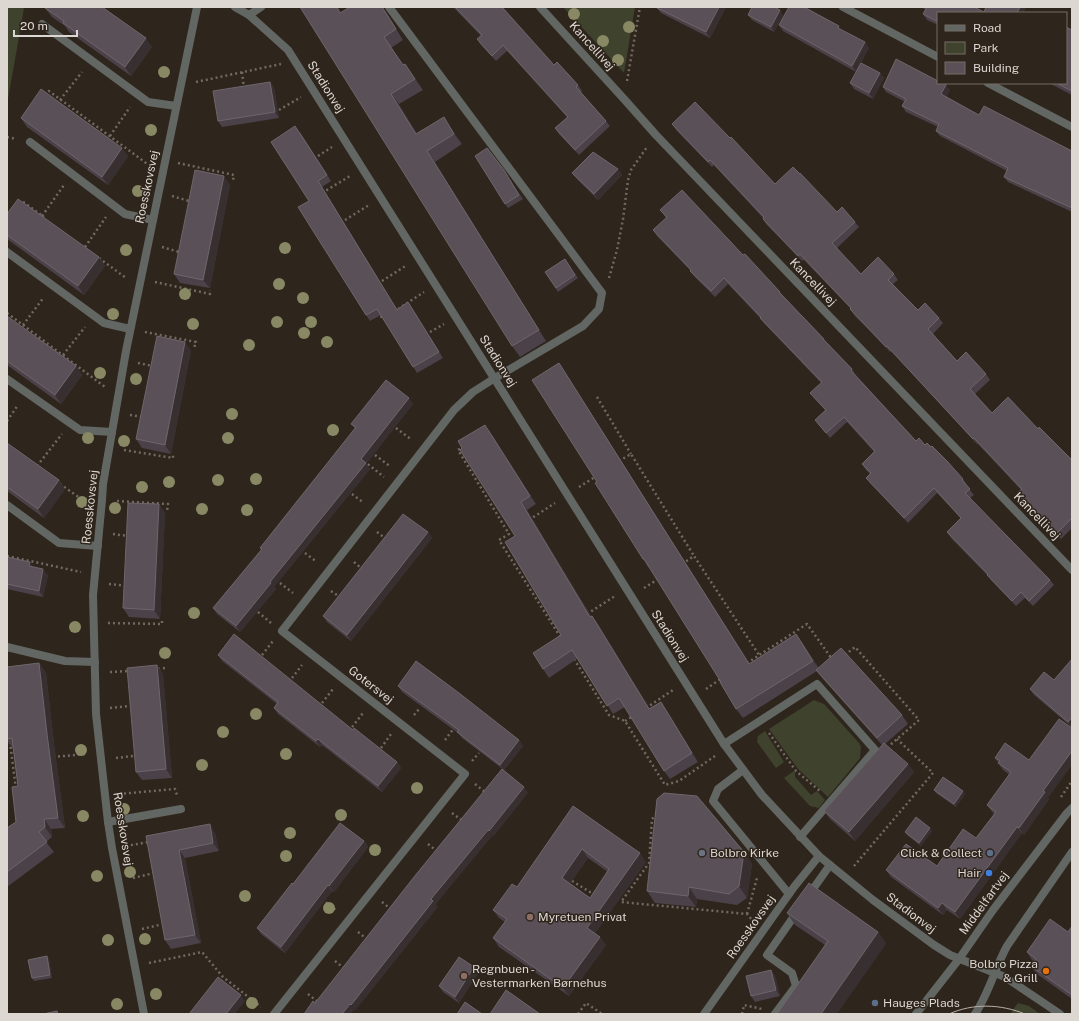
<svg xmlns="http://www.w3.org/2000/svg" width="1079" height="1021" viewBox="0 0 1079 1021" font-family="'Public Sans',sans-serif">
<rect width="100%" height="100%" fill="#2e251c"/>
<g fill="#3f422c">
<polygon points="7,7 24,8 7,105"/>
<polygon points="563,7 635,7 624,73"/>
<polygon points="814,700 824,704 859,743 861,747 860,758 828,797 798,769 769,729"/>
<polygon points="765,731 784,762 776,768 757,742 758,736"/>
<polygon points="794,771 795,772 795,777 811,795 817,791 825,800 819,808 810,806 784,778"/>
<polygon points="1018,1003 1029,1006 1040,1014 1010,1014"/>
</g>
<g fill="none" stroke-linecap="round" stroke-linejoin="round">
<g stroke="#726a62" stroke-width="2.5" stroke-dasharray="2 3" stroke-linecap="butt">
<polyline points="242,72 244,89"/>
<polyline points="627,81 640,7"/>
<polyline points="196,82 281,64"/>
<polyline points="46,96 49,91 150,166"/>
<polyline points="60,100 82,72"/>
<polyline points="279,110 301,97"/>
<polyline points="110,136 130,107"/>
<polyline points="7,137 16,139"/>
<polyline points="318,156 332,147"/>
<polyline points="178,163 234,175 233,181"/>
<polyline points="322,193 350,176"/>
<polyline points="172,196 189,201"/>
<polyline points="20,204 22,201 44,217"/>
<polyline points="42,216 64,185"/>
<polyline points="345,220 369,205"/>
<polyline points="85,247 106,217"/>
<polyline points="162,247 179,252"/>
<polyline points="99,258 126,278"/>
<polyline points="609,278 617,250 623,219 628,180 631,170 647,147"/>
<polyline points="382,281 407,265"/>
<polyline points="155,282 210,294 210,290"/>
<polyline points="398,309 424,292"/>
<polyline points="7,313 105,387"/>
<polyline points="381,316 382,319 385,317"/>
<polyline points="23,325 44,297"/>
<polyline points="145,332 196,342 194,348"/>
<polyline points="430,332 444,324"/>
<polyline points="63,355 85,327"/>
<polyline points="138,363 153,366"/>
<polyline points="597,397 631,454"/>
<polyline points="130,415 143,417"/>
<polyline points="7,421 18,405"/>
<polyline points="396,428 412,440"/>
<polyline points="464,446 458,450 509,534 499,540 561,638"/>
<polyline points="124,450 173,458 173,454"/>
<polyline points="371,452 391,467"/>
<polyline points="364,461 384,477"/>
<polyline points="619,461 631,454 694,556"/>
<polyline points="37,466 62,434"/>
<polyline points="60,484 87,503"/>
<polyline points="579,487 595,477"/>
<polyline points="352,494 364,503"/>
<polyline points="117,501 168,504 167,511"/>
<polyline points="529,520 555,503"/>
<polyline points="377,532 386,539"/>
<polyline points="113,534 128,536"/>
<polyline points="305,553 317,562"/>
<polyline points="7,556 81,572"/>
<polyline points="354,562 362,569"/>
<polyline points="682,564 694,556 759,655"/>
<polyline points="276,580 293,593"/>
<polyline points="109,584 128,586"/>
<polyline points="644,588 660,578"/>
<polyline points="331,591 340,597"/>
<polyline points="258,612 271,623"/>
<polyline points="587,614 615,596"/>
<polyline points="108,623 162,624 162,619"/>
<polyline points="262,655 273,641"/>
<polyline points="845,655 855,647 919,720 889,746"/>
<polyline points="574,659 609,715 625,721 665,785 679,781 715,756"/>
<polyline points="747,663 807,624 832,659"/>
<polyline points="158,669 165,668"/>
<polyline points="110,672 129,671"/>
<polyline points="289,682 302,665"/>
<polyline points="706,689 722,678"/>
<polyline points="322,703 333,689"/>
<polyline points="110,708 129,706"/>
<polyline points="646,708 673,690"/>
<polyline points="414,715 420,708"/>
<polyline points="625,721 633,716"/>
<polyline points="349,731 363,713"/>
<polyline points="769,733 796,771 821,792"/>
<polyline points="445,740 454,728"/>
<polyline points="10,742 16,790"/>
<polyline points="381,748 391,734"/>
<polyline points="53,757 86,754"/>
<polyline points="116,758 133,756"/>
<polyline points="472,761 479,753"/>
<polyline points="475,784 485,792"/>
<polyline points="119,794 175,789 177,795"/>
<polyline points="1061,797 1072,781"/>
<polyline points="452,813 463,821"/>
<polyline points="657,814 652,819 649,863 621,902 747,914 752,920"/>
<polyline points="428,844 438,852"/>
<polyline points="126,846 149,842"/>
<polyline points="854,866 933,773 897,739"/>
<polyline points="133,878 150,874"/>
<polyline points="572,881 590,892 596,892"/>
<polyline points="322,899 337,911"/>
<polyline points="382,902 392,910"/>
<polyline points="747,914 757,878"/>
<polyline points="142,929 159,925"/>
<polyline points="358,932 368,940"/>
<polyline points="335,961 345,969"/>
<polyline points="149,963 202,952 223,977 261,1007"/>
<polyline points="308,994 318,1002"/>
<polyline points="578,1014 586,1003 602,1014"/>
<polyline points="742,1014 744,1005 762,1009"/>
</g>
<g stroke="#626763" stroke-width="8">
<polyline points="389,7 602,293 599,309 583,326 495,378"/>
<polyline points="42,24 148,102 176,106"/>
<polyline points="30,142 125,214 153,220"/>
<polyline points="7,252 104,323 130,329"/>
<polyline points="7,379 80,430 112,432"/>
<polyline points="7,505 59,543 98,546"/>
<polyline points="7,647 65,661 95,662"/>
<polyline points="724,744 817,684 875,750 800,837"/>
<polyline points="743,770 718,789 713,801 789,894"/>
<polyline points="108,822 181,809"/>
<polyline points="808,896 830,865"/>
<polyline points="704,1014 794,887 819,856"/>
<polyline points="775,1014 796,986 792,973 767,955 797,912"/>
</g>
<g stroke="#626763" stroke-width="8">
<polyline points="235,7 249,15 288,50 724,744 762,795 819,856 873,900 934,945 950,955 1005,977 1060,1014"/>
<polyline points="540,7 624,99 656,135 1072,570"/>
<polyline points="843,7 938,57"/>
<polyline points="249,15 261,7"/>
<polyline points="988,83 1072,127"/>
<polyline points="274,1014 465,774 282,631 454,410 473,392 495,378"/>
</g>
<g stroke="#626763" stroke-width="8">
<polyline points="144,1014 112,848 108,822 96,714 93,595 102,500 103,484 126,351 197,7"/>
<polyline points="916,1014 959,959 993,910 1067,813 1072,808"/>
<path d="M975 1014C989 993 995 968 1007 946L1072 852"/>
</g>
<path stroke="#b7b0a9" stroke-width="1" d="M949 1014C973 1003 1001 1004 1025 1014"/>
</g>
<g fill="#888865">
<circle cx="574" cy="14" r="6"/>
<circle cx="629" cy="27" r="6"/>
<circle cx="603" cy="41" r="6"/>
<circle cx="618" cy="60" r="6"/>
<circle cx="164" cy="72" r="6"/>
<circle cx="151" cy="130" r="6"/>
<circle cx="138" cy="191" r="6"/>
<circle cx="285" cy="248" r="6"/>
<circle cx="126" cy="250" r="6"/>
<circle cx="279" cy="284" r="6"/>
<circle cx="185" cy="294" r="6"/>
<circle cx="303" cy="298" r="6"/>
<circle cx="113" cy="314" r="6"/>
<circle cx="277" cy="322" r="6"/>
<circle cx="311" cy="322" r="6"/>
<circle cx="193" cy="324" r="6"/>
<circle cx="304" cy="333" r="6"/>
<circle cx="327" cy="342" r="6"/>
<circle cx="249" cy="345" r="6"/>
<circle cx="100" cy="373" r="6"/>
<circle cx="136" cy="379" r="6"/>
<circle cx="232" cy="414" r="6"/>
<circle cx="333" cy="430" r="6"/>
<circle cx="88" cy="438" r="6"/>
<circle cx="228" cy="438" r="6"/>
<circle cx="124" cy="441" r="6"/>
<circle cx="256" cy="479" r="6"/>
<circle cx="218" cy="480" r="6"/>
<circle cx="169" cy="482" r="6"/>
<circle cx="142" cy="487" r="6"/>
<circle cx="82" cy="502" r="6"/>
<circle cx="115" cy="508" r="6"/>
<circle cx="202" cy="509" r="6"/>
<circle cx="247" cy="510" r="6"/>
<circle cx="194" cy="613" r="6"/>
<circle cx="75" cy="627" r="6"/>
<circle cx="165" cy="653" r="6"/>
<circle cx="256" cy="714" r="6"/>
<circle cx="223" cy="732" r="6"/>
<circle cx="81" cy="750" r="6"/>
<circle cx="286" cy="754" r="6"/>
<circle cx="202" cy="765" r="6"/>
<circle cx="417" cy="788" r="6"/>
<circle cx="124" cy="809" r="6"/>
<circle cx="341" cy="815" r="6"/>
<circle cx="83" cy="816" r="6"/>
<circle cx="290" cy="833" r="6"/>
<circle cx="375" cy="850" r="6"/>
<circle cx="286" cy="856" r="6"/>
<circle cx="130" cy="872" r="6"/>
<circle cx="97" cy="876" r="6"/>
<circle cx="245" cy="896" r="6"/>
<circle cx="329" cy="908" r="6"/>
<circle cx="145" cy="939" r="6"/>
<circle cx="108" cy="940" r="6"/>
<circle cx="156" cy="994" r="6"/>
<circle cx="252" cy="1003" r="6"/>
<circle cx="117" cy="1004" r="6"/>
</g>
<g fill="#4a4149" fill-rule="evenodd">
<polygon points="350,7 383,7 403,40 391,48 403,65 405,64 423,90 399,104 417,134 451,128 462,144 435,162 546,341 520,357 512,346 341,13"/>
<polygon points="453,7 502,7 554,65 578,85 582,91 581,92 606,121 610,126 579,155 559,134 555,128 567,117 507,51 496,61 481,45 477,39 481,36"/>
<polygon points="658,7 726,7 710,38 661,13 657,8"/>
<polygon points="921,7 974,7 984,12 986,7 1026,7 1023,13 938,13 938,25 927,20 923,14 926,10"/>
<polygon points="45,8 152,47 131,76 69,32 65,26 52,17"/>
<polygon points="748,15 783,15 774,32 752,20"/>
<polygon points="779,25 842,30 869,48 856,72 783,31"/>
<polygon points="1072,30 1072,95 1049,83 1066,83"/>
<polygon points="880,73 884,78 873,99 854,89 850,83"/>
<polygon points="270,82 274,88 279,118 222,127 218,121"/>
<polygon points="883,87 950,90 946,97 959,104 979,115 1072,151 1072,212 1008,182 1004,177 1007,171 940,136 936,131 938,127 906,112 902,106 905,102 886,92"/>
<polygon points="21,118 128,156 108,185 27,127"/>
<polygon points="672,124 775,184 837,212 855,222 859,227 837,248 861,274 894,274 898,280 893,284 918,310 939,318 943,323 933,334 957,361 986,374 990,380 975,394 992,413 1038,429 1072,460 1072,528 1061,539 1021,499 1017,493 1021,490 978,444 977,444 891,351 890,352 872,333 854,315 851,309 804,260 802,261 766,224 763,219 763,218 714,165 712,167 676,130"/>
<polygon points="300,132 331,181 322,187 397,309 408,302 443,358 417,373 381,315 370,321 366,315 309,201"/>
<polygon points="487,148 523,199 508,208 505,204"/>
<polygon points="618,169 622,175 598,200 577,179 572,173"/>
<polygon points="230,185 210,288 180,283 174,274"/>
<polygon points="660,210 743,255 780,292 784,297 824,339 828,344 852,369 856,375 916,441 925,445 963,479 967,485 966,485 974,495 970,498 1050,580 1054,585 1033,606 1025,598 1016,606 991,580 987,575 951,538 947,532 961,518 937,493 908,523 870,483 866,478 870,474 866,470 862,464 874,452 847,422 830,438 819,425 815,420 825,410 814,398 810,393 821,383 764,323 760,318 728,284 715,297 694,276 691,271 657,236 653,230 666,218"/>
<polygon points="7,214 99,257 105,266 84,295 7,239"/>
<polygon points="565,259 578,278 558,292 545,272"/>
<polygon points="7,316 76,366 82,375 61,404 7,365"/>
<polygon points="191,350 171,454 142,448 136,439"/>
<polygon points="559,363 750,664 796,634 819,668 902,715 908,724 885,744 914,772 855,841 830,819 824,811 882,745 823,679 817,671 743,718 736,709 721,682 650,568 649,568 643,559 597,482"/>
<polygon points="413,404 366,464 370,469 274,587 276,589 240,632 217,614 213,608 261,550 260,548 355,429 351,424"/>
<polygon points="491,433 536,504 527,510 591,616 592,616 598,624 650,709 667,711 698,762 670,779 664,771 625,707 613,714 578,658 549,678 543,669 561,635 515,536"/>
<polygon points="7,443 59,480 65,489 44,518 7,491"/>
<polygon points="159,504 165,513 160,619 129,617 123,608"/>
<polygon points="428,532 432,538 351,641 327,622 323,616"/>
<polygon points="7,557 33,567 48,575 43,597 7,589"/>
<polygon points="218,655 353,730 397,762 401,768 382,792 322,745 320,747 278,714 274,708 277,704 222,661"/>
<polygon points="1072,659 1072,727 1034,695 1030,689 1054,680"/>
<polygon points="39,663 46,673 54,744 65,828 51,829 52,837 46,842 54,852 7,887 7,828 16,822 18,786 13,749 7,740 7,667"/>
<polygon points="157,665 163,674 172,778 142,780 136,772"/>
<polygon points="398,686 519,740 523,746 504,770 462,738 458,733 402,692"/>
<polygon points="995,758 1048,798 1049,799 1024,835 1022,833 960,919 947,910 943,915 891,877 886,870 937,866 976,838 994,814 992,812 987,805 1010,775 1003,770"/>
<polygon points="934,790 965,794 956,807 936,793"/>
<path d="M573 806 646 862 595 933 606 945 569 996 499 947 493 938 505 922 499 918 493 910 517 887ZM588 858 608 872 590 898 570 883Z"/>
<polygon points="932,831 921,846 907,835 905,832"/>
<polygon points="215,833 219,851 185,858 201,943 171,949 165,940 146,836"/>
<polygon points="364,841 368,847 334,892 332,891 285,953 261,934 257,928 293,884"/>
<polygon points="744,852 752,864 747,898 737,905 697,899 696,907 655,903 647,891"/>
<polygon points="787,913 878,932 886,944 825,945 795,925"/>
<polygon points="1072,926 1072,999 1037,974 1031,966 1034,962 1032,960 1027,952 1068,932"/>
<polygon points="47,956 49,959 52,978 34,981 32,978"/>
<polygon points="771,970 775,976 780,996 755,1002 751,996"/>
<polygon points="478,973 459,1003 443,992 439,986"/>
</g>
<g fill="#382f31">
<polygon points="382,7 383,7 403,40"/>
<polygon points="719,7 726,7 710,38 706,32"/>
<polygon points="1020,7 1026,7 1023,13 1017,13"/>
<polygon points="780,10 783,15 774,32 771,27"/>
<polygon points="146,38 152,47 131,76 125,67"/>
<polygon points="865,42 869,48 856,72 852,66"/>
<polygon points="880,73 884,78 873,99 869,93"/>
<polygon points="270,82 274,88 279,118 275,112"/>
<polygon points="946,85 950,90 945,100 941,94"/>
<polygon points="391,94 399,104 424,145 416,134"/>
<polygon points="444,117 451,128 462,144 454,134"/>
<polygon points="122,148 128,156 108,185 102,177"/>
<polygon points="427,151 435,162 546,341 539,330"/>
<polygon points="618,169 622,175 598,200 594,194"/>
<polygon points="224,176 230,185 210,288 203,280"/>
<polygon points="318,181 322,187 401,316 397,310"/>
<polygon points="99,257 105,266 84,295 78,286"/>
<polygon points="408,302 412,308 443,358 439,352"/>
<polygon points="185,342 191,350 171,454 165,445"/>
<polygon points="559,363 565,372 755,673 749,664"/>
<polygon points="76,366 82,375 61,404 55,395"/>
<polygon points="409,398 413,404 366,464 370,469 274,587 276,589 240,632 236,626 270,582 361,459"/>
<polygon points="485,425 491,433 536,504 530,496"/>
<polygon points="59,480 65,489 44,518 38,509"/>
<polygon points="521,502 527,510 596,625 590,617"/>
<polygon points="159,504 165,513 160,619 154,610"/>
<polygon points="428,532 432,538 351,641 347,635"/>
<polygon points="30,562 34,568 29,566"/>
<polygon points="43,569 48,575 43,597 39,591"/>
<polygon points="592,616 598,624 655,717 649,709"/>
<polygon points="796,634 803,643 819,669 813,661"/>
<polygon points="39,663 46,673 54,744 65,828 58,818 47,734"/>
<polygon points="157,665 163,674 172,778 166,769"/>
<polygon points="661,702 667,711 698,762 692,753"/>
<polygon points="1072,717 1072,727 1068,722"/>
<polygon points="318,739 322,745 320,747 316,741"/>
<polygon points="519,740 523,746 504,770 500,765"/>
<polygon points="1072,751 1072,765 1048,798 1049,799 1024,835 1019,828 1043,791"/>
<polygon points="397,762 401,768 382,792 378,786"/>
<polygon points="908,764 914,772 855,841 849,832"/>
<polygon points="524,787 528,793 493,837 489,831"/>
<polygon points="963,791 965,794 956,807 954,804"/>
<polygon points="44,819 51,829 52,837 45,827"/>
<polygon points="210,824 215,833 219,851 213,843"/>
<polygon points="1017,827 1022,833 960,919 955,912"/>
<polygon points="930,828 932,831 921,846 919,843"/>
<polygon points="488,830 492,836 436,904 438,907 355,1011 351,1005 431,899"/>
<polygon points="364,841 368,847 334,892 329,886"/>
<polygon points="582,849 588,858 568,886 562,878"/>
<polygon points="179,850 185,858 201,943 195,935"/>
<polygon points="744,852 752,864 747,898 739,886"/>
<polygon points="640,853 646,862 593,936 587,928"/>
<polygon points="328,885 332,891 285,953 281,947"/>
<polygon points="689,887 697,899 696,907 688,896"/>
<polygon points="942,903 947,910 943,915 938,908"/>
<polygon points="878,932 886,944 837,1014 821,1014"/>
<polygon points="600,937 606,945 569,996 563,988"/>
<polygon points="47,956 49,959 52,978 50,975"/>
<polygon points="474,967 478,973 459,1003 455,997"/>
<polygon points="771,970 775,976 780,996 776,990"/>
<polygon points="241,995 245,1001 235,1014 226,1014"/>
<polygon points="350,1004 354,1010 351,1014 342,1014"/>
</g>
<g fill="#5a5158" stroke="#6e666b" fill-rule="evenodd">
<polygon points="46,7 102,7 146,38 125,67 63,23 64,21 45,8"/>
<polygon points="300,7 337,7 340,13 350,7 382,7 396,29 384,37 403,65 405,64 415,79 391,94 416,134 444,117 454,134 427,151 539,330 512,346"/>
<polygon points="455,7 502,7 554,65 557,62 578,85 576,87 606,121 575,150 555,128 568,117 503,45 492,56 477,39 482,35"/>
<polygon points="658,7 719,7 706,32 657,8"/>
<polygon points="752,7 774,7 780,10 771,27 748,15"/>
<polygon points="789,7 804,7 839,26 838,28 865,42 852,66 779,25"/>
<polygon points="927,7 974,7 984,12 986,7 1020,7 1017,13 938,13 938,22 923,14"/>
<polygon points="1066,27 1072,30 1072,91 1056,83 1066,83"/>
<polygon points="896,59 938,81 938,83 943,83 946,85 941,94 959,104 979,115 984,106 1072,151 1072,208 1004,177 1008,168 936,131 939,124 902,106 906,99 883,87"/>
<polygon points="861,63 880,73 869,93 850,83"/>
<polygon points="270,82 275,112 218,121 213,91"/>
<polygon points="41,89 122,148 102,177 21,118"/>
<polygon points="695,102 730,138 731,137 775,184 793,167 800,174 800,173 837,212 842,207 855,222 832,243 861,274 878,257 894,274 888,280 918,310 925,303 939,318 928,329 957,361 966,352 986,374 970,389 992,413 1008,397 1038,429 1039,427 1072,460 1072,518 1057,533 1017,493 1022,489 974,438 973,439 887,346 886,347 850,309 851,308 800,254 798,256 763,219 764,217 710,160 708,162 672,124"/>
<polygon points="295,126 327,175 318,181 397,310 408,302 439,352 413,367 377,309 366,315 298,207 309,201 271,142"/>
<polygon points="487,148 504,170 519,195 505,204 475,156"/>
<polygon points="593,152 618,169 594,194 572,173"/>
<polygon points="195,170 224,176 203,280 174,274"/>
<polygon points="682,190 743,255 745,254 780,292 779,292 824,339 823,339 852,369 851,371 916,441 919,438 925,445 927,443 931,447 932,446 947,461 963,479 962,480 970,489 965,493 1050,580 1029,601 1021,592 1012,601 987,575 988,574 947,532 961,518 934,488 904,518 866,478 871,473 862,464 875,451 857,431 844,417 826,433 815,420 826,410 810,393 822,382 760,318 761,317 724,278 711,291 690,271 691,270 653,230 667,217 660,210"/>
<polygon points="18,199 99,257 78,286 7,235 7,214"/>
<polygon points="565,259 575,275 556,288 545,272"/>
<polygon points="7,316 76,366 55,395 7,361"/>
<polygon points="157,336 185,342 165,445 136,439"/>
<polygon points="559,363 749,664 796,634 813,661 736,709 720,682 721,682 644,559 643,559 595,483 597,482 532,380"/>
<polygon points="386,380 409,398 361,459 366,463 270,582 271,583 236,626 213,608 262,549 260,548 356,427 351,424"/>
<polygon points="485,425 530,496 521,502 590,617 592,616 649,709 661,702 692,753 664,771 619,698 607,706 572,650 543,669 533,653 561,635 505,542 515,536 460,450 462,448 458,441"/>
<polygon points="7,443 59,480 38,509 7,487"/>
<polygon points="128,503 159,504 154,610 123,608"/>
<polygon points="403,514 428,532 347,635 323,616"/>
<polygon points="7,557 30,562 29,566 43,569 39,591 7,584"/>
<polygon points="234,634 353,730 354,728 397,762 378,786 318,739 316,741 274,708 278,702 218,655"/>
<polygon points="841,648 902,715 877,738 816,670"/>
<polygon points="1072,659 1072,717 1068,722 1030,689 1044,672 1054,680"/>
<polygon points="416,661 459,693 519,740 500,765 457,732 459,730 398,686"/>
<polygon points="39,663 47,734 58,818 44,819 45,827 39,832 47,842 7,872 7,828 16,822 12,787 18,786 12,738 7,739 7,667"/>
<polygon points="157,665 166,769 136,772 127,668"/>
<polygon points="1059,719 1072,728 1072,751 1043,791 1045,792 1019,828 1017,827 955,912 942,903 938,908 886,870 906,844 937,866 963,829 976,838 996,812 987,805 1011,772 998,763 1000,761 995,758 1005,743 1029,760"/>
<polygon points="884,743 908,764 849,832 824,811"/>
<polygon points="502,769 524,787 489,831 488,830 431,899 433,901 351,1005 350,1004 342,1014 304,1014 313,1001 315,1003 414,877"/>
<polygon points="943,777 963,791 954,804 934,790"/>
<polygon points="664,793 697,796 744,852 739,886 729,894 689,887 688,896 647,891 657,799"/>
<path d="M573 806 640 853 587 928 600 937 563 988 493 938 507 919 493 910 512 884 517 887ZM582 849 609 869 590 898 562 878Z"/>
<polygon points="916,817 930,828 919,843 905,832"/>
<polygon points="340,823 364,841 329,886 328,885 281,947 257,928 292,883 293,884"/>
<polygon points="210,824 213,843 179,850 195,935 165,940 146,836"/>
<polygon points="809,883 878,932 821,1014 777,1014 828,941 787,913"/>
<polygon points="1050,919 1068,932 1072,926 1072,995 1031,966 1036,959 1027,952"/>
<polygon points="47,956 50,975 32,978 28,960"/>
<polygon points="459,957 474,967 455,997 439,986"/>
<polygon points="771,970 776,990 751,996 746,976"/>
<polygon points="218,977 241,995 226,1014 189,1014"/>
<polygon points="506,990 540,1014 490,1014"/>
<polygon points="465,1002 482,1014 457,1014"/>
<polygon points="57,1011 58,1014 43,1014"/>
</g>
<circle fill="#6b7280" stroke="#2e251c" stroke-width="1.5" cx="702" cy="853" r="4"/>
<g fill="#5c6f8a" stroke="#2e251c" stroke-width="1.5">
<circle cx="990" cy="853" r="4"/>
<circle cx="875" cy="1003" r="4"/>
</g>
<circle fill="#3f7fe0" stroke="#2e251c" stroke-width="1.5" cx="989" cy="873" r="4"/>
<g fill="#8d6e63" stroke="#2e251c" stroke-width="1.5">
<circle cx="530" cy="917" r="4"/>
<circle cx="464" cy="976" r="4"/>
</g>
<circle fill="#e8710a" stroke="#2e251c" stroke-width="1.5" cx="1046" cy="971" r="4"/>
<g text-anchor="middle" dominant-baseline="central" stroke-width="3" stroke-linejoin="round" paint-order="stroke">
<g font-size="12" fill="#ddd7d1" stroke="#2e251c">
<text transform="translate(592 46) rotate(48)">Kancellivej</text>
<text transform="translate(326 87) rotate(58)">Stadionvej</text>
<text transform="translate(147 187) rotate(-78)">Roesskovsvej</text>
<text transform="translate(813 282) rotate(46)">Kancellivej</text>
<text transform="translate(498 361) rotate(58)">Stadionvej</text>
<text transform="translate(90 507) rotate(-84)">Roesskovsvej</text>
<text transform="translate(1037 516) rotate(46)">Kancellivej</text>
<text transform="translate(670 636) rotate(58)">Stadionvej</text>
<text transform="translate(371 685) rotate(38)">Gotersvej</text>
<text transform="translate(123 829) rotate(81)">Roesskovsvej</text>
<text transform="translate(984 903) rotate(-54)">Middelfartvej</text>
<text transform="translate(911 913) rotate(37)">Stadionvej</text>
<text transform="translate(751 927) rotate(-55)">Roesskovsvej</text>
</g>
<g font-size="12" fill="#ddd7d1" stroke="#2e251c" text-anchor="start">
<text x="710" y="853">Bolbro Kirke</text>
<text x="982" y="853" text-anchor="end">Click &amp; Collect</text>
<text x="981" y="873" text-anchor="end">Hair</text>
<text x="538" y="917">Myretuen Privat</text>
<text x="1038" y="964" text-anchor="end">Bolbro Pizza<tspan x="1038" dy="14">&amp; Grill</tspan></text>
<text x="472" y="969">Regnbuen -<tspan x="472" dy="14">Vestermarken Børnehus</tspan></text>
<text x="883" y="1003">Hauges Plads</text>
</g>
</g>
<rect width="1079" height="1021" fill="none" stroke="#ddd7d1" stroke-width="16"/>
<rect x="937" y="12" width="130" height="72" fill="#2e251c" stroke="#746c64"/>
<rect x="945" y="25" width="20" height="6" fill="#626763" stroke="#746c64"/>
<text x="973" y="32" font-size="12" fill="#ddd7d1">Road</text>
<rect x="945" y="42" width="20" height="12" fill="#3f422c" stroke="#746c64"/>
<text x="973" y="52" font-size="12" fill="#ddd7d1">Park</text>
<rect x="945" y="62" width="20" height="12" fill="#5a5158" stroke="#746c64"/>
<text x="973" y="72" font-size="12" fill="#ddd7d1">Building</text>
<path d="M14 30v6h63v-6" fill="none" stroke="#ddd7d1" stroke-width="2"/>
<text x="20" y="30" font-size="12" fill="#ddd7d1" stroke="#2e251c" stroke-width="3" paint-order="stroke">20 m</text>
</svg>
